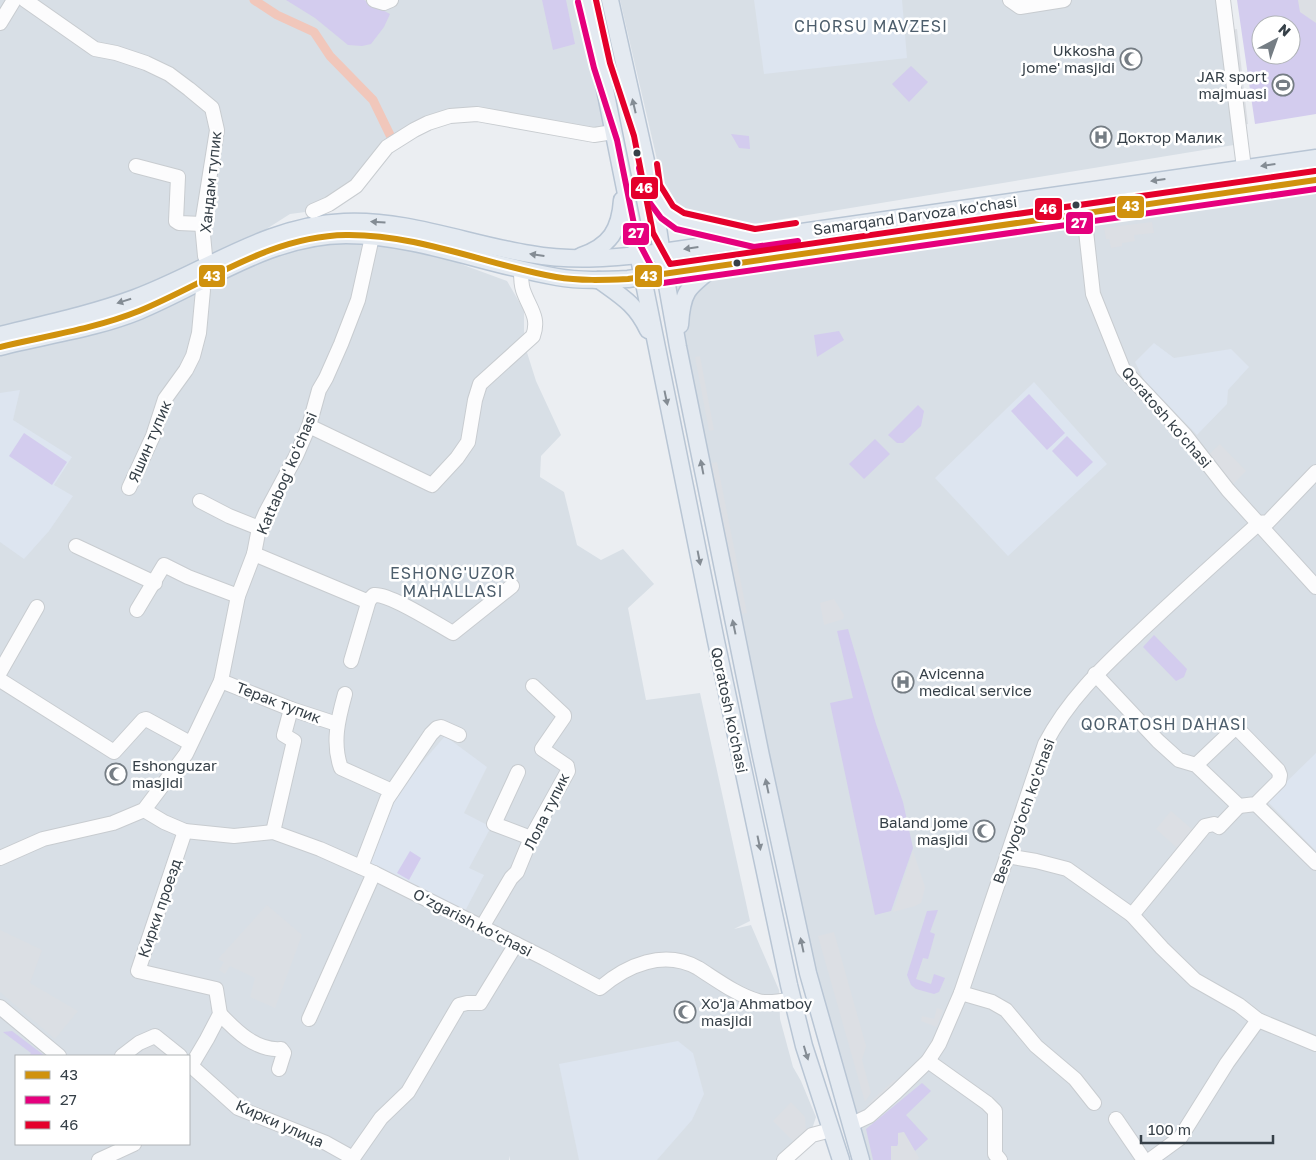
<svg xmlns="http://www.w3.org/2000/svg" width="1316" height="1160" viewBox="0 0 1316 1160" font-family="'Golos Text',sans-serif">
<rect width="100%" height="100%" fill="#ebeef2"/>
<g fill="#d8dfe6" fill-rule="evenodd">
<polygon points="0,0 587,0 613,132 477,114 414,130 390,135 387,147 362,179 313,211 290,214 260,233 170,283 0,335"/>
<polygon points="620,0 1221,0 1238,139 1234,145 729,228 682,216 668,207"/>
<polygon points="1316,180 1316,1160 861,1160 820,1020 665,274"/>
<path d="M346 243H365L411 249 447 259 507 281 524 310V343L536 381 561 435 541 456 540 477 564 492 577 545 601 560 623 549 654 584 628 608 646 700 700 693 750 921 734 929 751 925 779 990 780 1019 793 1067 801 1081 816 1117 812 1129 795 1160H510V1156L509 1160H0V353L249 267 282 253 316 246ZM16 1056H189V1144H16Z"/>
</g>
<g fill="#dbdfe4">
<polygon points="267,905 302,935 275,1008 250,997 255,978 230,966 225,974 219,970 224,962 218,959"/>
<polygon points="0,930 42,950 30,983 78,1011 55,1039 0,992"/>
<polygon points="151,1041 168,1056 136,1056 140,1054"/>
</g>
<g fill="#dde5f0">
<polygon points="754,0 902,0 907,58 764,74"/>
<polygon points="1154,343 1174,358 1231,349 1249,367 1228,390 1227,404 1197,435 1144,380 1135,362"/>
<polygon points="1034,382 1107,464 1008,556 935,478"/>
<polygon points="20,390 13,420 72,457 54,485 73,496 49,531 24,559 0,542 0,393"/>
<polygon points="445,736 487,767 464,813 491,827 469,868 484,875 464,913 365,863 395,794"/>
<polygon points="1316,753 1316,851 1267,801"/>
<polygon points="678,1041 693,1053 704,1094 692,1120 657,1160 579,1160 559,1064"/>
</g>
<g fill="#d3ccee" fill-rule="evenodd">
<polygon points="286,0 364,0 390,14 384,27 371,44 362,46 348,45 315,18"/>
<polygon points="542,0 566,0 575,44 553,50"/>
<path d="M1237 0H1316V114L1255 124ZM1261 25H1291V55H1261Z"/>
<polygon points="911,66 928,82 909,102 892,84"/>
<polygon points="731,134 749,136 750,149 739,148"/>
<polygon points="839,331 844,340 817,357 814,335"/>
<polygon points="1029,394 1065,433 1047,450 1011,411"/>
<polygon points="918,405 924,411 921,426 903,443 897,443 888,435"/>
<polygon points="24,433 67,462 52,485 9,456"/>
<polygon points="1067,436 1093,462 1077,477 1052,451"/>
<polygon points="875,439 890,454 864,479 849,464"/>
<polygon points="848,629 876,724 903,802 913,848 891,911 875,915 830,703 853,698 837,631"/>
<polygon points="1154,635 1187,669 1184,677 1176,681 1143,647"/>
<polygon points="410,851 421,858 409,880 397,873"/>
<polygon points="938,910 930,932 935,934 928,959 923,958 916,979 931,984 934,974 945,978 939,992 934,994 916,989 911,985 907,975 927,911"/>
<polygon points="12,1031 45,1056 29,1056 31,1053 3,1032"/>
<polygon points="922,1083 931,1091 906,1115 928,1139 915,1151 903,1132 891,1160 873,1160 866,1129"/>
</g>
<g fill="#dcdfe4">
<polygon points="1298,0 1316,0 1316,23 1300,12"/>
<polygon points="1237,29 1248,124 1242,125 1231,30"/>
<polygon points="1152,222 1154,233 1134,235 1135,241 1122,243 1122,246 1111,248 1109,239 1106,239 1104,228"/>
<polygon points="700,356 714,430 709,431 695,357"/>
<polygon points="1220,444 1246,471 1231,486 1206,457"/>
<polygon points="717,462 747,613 741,614 711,463"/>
<polygon points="834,599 844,615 843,619 824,625 820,603"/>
<polygon points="1171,811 1193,830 1177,848 1156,829"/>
<polygon points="913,851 925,887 921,903 915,906 893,912"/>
<polygon points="834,932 866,1046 862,1060 871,1093 865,1102 818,936"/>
<polygon points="937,1008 943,1010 937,1027 921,1021 922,1016 934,1019"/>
<polygon points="894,1080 897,1081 870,1106 867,1105"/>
<polygon points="791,1102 805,1117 806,1131 794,1142 773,1121"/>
<polygon points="904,1132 919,1158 917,1160 891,1160 891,1146 898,1146 898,1133"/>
</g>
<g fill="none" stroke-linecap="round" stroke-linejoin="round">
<polyline stroke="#f1c7bb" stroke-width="9" points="254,0 277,15 314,32 330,56 373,100 390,135"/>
<g stroke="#c8ccd0" stroke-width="16">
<g id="minor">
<polyline points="25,0 95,49 116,53 146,63 169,74 189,89 212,108 217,130 202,224 205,256 209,263"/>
<polyline points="374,0 384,3 391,0"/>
<polyline points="1010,0 1020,7 1064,0"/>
<polyline points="1223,0 1244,168"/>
<polyline points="0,23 14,0"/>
<polyline points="136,166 178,177 176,221 179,223 202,224"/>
<polyline points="313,211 329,204 356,186 387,147 414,130 428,123 450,116 477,114 594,135 613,132"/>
<polyline points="1084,213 1093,294 1123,369 1185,435 1228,490 1316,587"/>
<path d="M309 426 432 485 457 458 468 442 475 400 480 384 533 336C540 317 529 308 523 290 521 284 521 276 521 270"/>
<polyline points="129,488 153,436 165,399 186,370 193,356 199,333 203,290 198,283"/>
<polyline points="200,501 229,516 259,528"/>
<polyline points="76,546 155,583"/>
<path d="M254 554 364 600H369L374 595C389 593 437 624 453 633L512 586"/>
<polyline points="137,610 164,565 188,577 238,596"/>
<polyline points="351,661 369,600"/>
<polyline points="0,672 37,607"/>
<polyline points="1095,674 1158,741 1179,760 1196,765 1239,806 1256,804 1279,781 1280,775 1278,770 1236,727 1196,765"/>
<polyline points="0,680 114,752 143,720 146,719 190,743"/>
<polyline points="221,681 291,709 337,724"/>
<path d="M345 694C338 719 332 743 341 768L392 791"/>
<polyline points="518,772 494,824 531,838"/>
<polyline points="1256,804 1316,863"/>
<path d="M144 810 164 822 185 831 234 836 273 832 320 849 374 873 544 958 600 988C627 965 664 949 698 968 717 980 737 995 758 1001 769 1004 782 1001 793 999"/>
<polyline points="185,831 138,971 216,989 220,1014 207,1039 191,1066"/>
<polyline points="273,832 294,741 284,735 291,709"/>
<polyline points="1007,856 1036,861 1067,869 1132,915 1162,948 1195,980 1239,1005 1258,1020 1316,1044"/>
<polyline points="0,858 43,839 113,823 144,810 186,754 221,681 238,596 254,554 259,528 266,512 296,456 309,426 319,390 326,378 341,344 358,300 372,237"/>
<polyline points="361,867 387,799 431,734 437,728 441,727 459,735"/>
<polyline points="1132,915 1205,826 1214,824 1219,827 1239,806"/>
<polyline points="482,927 511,878 517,872 531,838 568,771 567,766 542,749 564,717 564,715 533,686"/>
<polyline points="961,993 992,1002 1006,1010 1036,1046 1075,1079 1094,1103"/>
<polyline points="0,1007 59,1056"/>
<path d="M220 1014C236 1031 256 1051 281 1049L284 1053 279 1069"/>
<polyline points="309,1019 374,873"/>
<polyline points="122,1056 139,1043 155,1036 180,1056"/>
<polyline points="928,1061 987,1103 995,1111 995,1154 1000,1160"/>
<polyline points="189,1064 238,1108 326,1143 353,1158"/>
<polyline points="1116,1119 1144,1160"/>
<path d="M852 1124 869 1116 896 1092 928 1061 939 1044 961 993 1045 744C1069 698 1103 667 1141 631 1179 595 1219 559 1259 523L1268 522 1316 472"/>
<polyline points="353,1158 381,1118 408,1092 459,1005 467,1003 480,1003 516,944"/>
<polyline points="99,1160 134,1144"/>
<polyline points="784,1160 812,1135 831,1130"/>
<polyline points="1150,1160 1180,1138 1227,1063 1258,1020"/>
</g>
</g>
<g stroke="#b8c5d4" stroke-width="19">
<g id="major">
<polyline points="587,0 716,641 789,985 804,1046 841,1160"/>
<polyline points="610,0 652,188 665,274 678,347 761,756 808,973 861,1160"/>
<polyline points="656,196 667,212 680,221 746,236"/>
<path d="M581 256C610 246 620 230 622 200"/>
<path d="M599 280C621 296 636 304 648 330"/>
<path d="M680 325C682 292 687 288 713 268"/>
<path d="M0 335C45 324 92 314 135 298 205 272 267 225 344 222 407 219 468 244 530 254 574 262 617 258 662 252L1316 158"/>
<path d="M0 347C46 335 95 329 139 311 206 283 271 235 346 235 419 236 486 265 557 277 580 281 605 280 628 279L1316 180"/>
</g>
</g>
<use href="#minor" stroke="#fcfcfd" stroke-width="14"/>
<use href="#major" stroke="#e4eaf1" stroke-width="16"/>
<g stroke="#fff" stroke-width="10">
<path id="bus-1" d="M0 347C46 336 94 329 139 311 207 283 270 236 346 235 418 234 487 265 556 277 580 281 604 280 628 279L1316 180"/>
</g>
<g stroke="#fff" stroke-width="10">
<g id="bus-2">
<polyline points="578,2 594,68 617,140 637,239 658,279 663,283 1316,189"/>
<polyline points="639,168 644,190 650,203 661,218 676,229 754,247 798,241"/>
</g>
</g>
<g stroke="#fff" stroke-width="10">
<g id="bus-3">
<polyline points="596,0 610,63 634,136 653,233 670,264 1315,171"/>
<polyline points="657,164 660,185 665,193 673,206 684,213 755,229 796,223"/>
</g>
</g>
<use href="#bus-1" stroke="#d0920e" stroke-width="6"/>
<use href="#bus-2" stroke="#e5007d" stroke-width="6"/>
<use href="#bus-3" stroke="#e4002b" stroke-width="6"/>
</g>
<defs><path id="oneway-solid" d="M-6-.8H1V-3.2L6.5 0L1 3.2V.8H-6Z" transform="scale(1.25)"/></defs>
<g fill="#848c94">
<use href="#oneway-solid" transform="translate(634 106) rotate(-103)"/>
<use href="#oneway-solid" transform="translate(1268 165) rotate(172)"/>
<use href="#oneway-solid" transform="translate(1158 180) rotate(172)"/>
<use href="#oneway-solid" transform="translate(378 222) rotate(-176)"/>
<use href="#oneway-solid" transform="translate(691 248) rotate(172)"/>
<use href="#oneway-solid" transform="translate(537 255) rotate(-172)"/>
<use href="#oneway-solid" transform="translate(124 301) rotate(163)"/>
<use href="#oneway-solid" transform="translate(666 398) rotate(78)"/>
<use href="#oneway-solid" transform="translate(702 467) rotate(-101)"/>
<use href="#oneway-solid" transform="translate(699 558) rotate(79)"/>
<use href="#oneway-solid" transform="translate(734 627) rotate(-102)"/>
<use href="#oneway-solid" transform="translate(767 786) rotate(-102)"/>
<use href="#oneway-solid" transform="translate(759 843) rotate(78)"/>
<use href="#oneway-solid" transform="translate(802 945) rotate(-102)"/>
<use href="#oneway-solid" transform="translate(806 1053) rotate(73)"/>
</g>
<defs>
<g id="mosque-ring" transform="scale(1.125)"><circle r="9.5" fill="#fff" stroke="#757d84" stroke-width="1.5"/><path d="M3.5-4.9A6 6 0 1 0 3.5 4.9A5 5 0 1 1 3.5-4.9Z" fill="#757d84"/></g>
<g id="stadium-ring" transform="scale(1.125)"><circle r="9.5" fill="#fff" stroke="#757d84" stroke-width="1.5"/><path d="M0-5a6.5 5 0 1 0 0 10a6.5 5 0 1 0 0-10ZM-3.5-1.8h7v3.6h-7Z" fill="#757d84"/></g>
<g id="hospital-ring" transform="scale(1.125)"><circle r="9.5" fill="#fff" stroke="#757d84" stroke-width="1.5"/><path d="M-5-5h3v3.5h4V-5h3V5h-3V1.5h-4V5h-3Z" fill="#757d84"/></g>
</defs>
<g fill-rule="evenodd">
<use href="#mosque-ring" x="1131" y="59"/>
<use href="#stadium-ring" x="1283" y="85"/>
<use href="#hospital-ring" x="1101" y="137"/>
<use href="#hospital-ring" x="903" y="682"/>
<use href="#mosque-ring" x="116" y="774"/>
<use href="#mosque-ring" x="984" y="831"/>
<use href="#mosque-ring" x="685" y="1012"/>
</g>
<g fill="#364048" stroke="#fff" stroke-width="2">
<circle cx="637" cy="153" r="4.5"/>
<circle cx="1076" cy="205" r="4.5"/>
<circle cx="737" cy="263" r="4.5"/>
</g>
<g text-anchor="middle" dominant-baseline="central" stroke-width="5" stroke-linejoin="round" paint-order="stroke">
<g font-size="15" fill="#364048" stroke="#fff" text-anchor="start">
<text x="1115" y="50" text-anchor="end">Ukkosha<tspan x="1115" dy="17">jome' masjidi</tspan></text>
<text x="1267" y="76" text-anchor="end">JAR sport<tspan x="1267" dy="17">majmuasi</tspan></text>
<text x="1117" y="137">Доктор Малик</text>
<text x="919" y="673">Avicenna<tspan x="919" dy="17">medical service</tspan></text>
<text x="132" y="765">Eshonguzar<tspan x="132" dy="17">masjidi</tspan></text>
<text x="968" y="822" text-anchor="end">Baland jome<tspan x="968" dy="17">masjidi</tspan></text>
<text x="701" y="1003">Xo'ja Ahmatboy<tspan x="701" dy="17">masjidi</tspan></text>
</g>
<g font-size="15" fill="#364048" stroke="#fff">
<text transform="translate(210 182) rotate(-84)">Хандам тупик</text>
<text transform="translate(915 215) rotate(-8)">Samarqand Darvoza ko'chasi</text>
<text transform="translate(1167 417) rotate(49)">Qoratosh ko'chasi</text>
<text transform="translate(149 441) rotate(-67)">Яшин тупик</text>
<text transform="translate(286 473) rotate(-67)">Kattabogʻ koʻchasi</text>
<text transform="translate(279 702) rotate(21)">Терак тупик</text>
<text transform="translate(730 710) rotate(78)">Qoratosh ko'chasi</text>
<text transform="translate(546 811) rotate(-64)">Лола тупик</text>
<text transform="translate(1023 811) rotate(-70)">Beshyog'och ko'chasi</text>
<text transform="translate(159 908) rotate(-71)">Кирки проезд</text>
<text transform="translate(473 922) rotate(27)">O‘zgarish ko‘chasi</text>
<text transform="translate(280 1123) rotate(24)">Кирки улица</text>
</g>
<g font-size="16" letter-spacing="1" fill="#4d5e6c" stroke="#fff">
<text x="871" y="26">CHORSU MAVZESI</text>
<text x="453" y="573">ESHONG'UZOR<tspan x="453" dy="18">MAHALLASI</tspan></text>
<text x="1164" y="724">QORATOSH DAHASI</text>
</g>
</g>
<g stroke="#fff" stroke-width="2">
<rect x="630" y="176" width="29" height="24" rx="5" fill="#e4002b"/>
<rect x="1116" y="195" width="29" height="24" rx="5" fill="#d0920e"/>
<rect x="1034" y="197" width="29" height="24" rx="5" fill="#e4002b"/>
<rect x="1065" y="211" width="29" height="24" rx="5" fill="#e5007d"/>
<rect x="622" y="222" width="28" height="24" rx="5" fill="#e5007d"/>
<rect x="634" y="264" width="29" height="24" rx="5" fill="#d0920e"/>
<rect x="198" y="264" width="28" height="24" rx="5" fill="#d0920e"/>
</g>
<g font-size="14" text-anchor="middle" font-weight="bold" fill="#fff">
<text x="644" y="193">46</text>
<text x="1131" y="211">43</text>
<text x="1048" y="214">46</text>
<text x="1079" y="228">27</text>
<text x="636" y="238">27</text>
<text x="649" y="281">43</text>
<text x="212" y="281">43</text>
</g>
<rect x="15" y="1055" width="175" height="90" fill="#ffffff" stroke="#afb3b6"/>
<rect x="25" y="1071" width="25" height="8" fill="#d0920e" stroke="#afb3b6"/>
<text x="60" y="1080" font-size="15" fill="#364048">43</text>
<rect x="25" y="1096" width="25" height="8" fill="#e5007d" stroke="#afb3b6"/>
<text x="60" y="1105" font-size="15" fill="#364048">27</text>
<rect x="25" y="1121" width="25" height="8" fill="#e4002b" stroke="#afb3b6"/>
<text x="60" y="1130" font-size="15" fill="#364048">46</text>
<g transform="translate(1276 40) rotate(41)"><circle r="24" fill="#ffffff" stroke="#afb3b6"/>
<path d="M0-4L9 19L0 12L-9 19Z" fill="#757d84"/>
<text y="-8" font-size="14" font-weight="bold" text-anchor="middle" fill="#364048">N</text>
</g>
<path d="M1141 1135v8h132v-8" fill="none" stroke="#364048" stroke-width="2.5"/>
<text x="1148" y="1135" font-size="15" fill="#364048" stroke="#ffffff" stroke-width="4" paint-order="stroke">100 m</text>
</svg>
